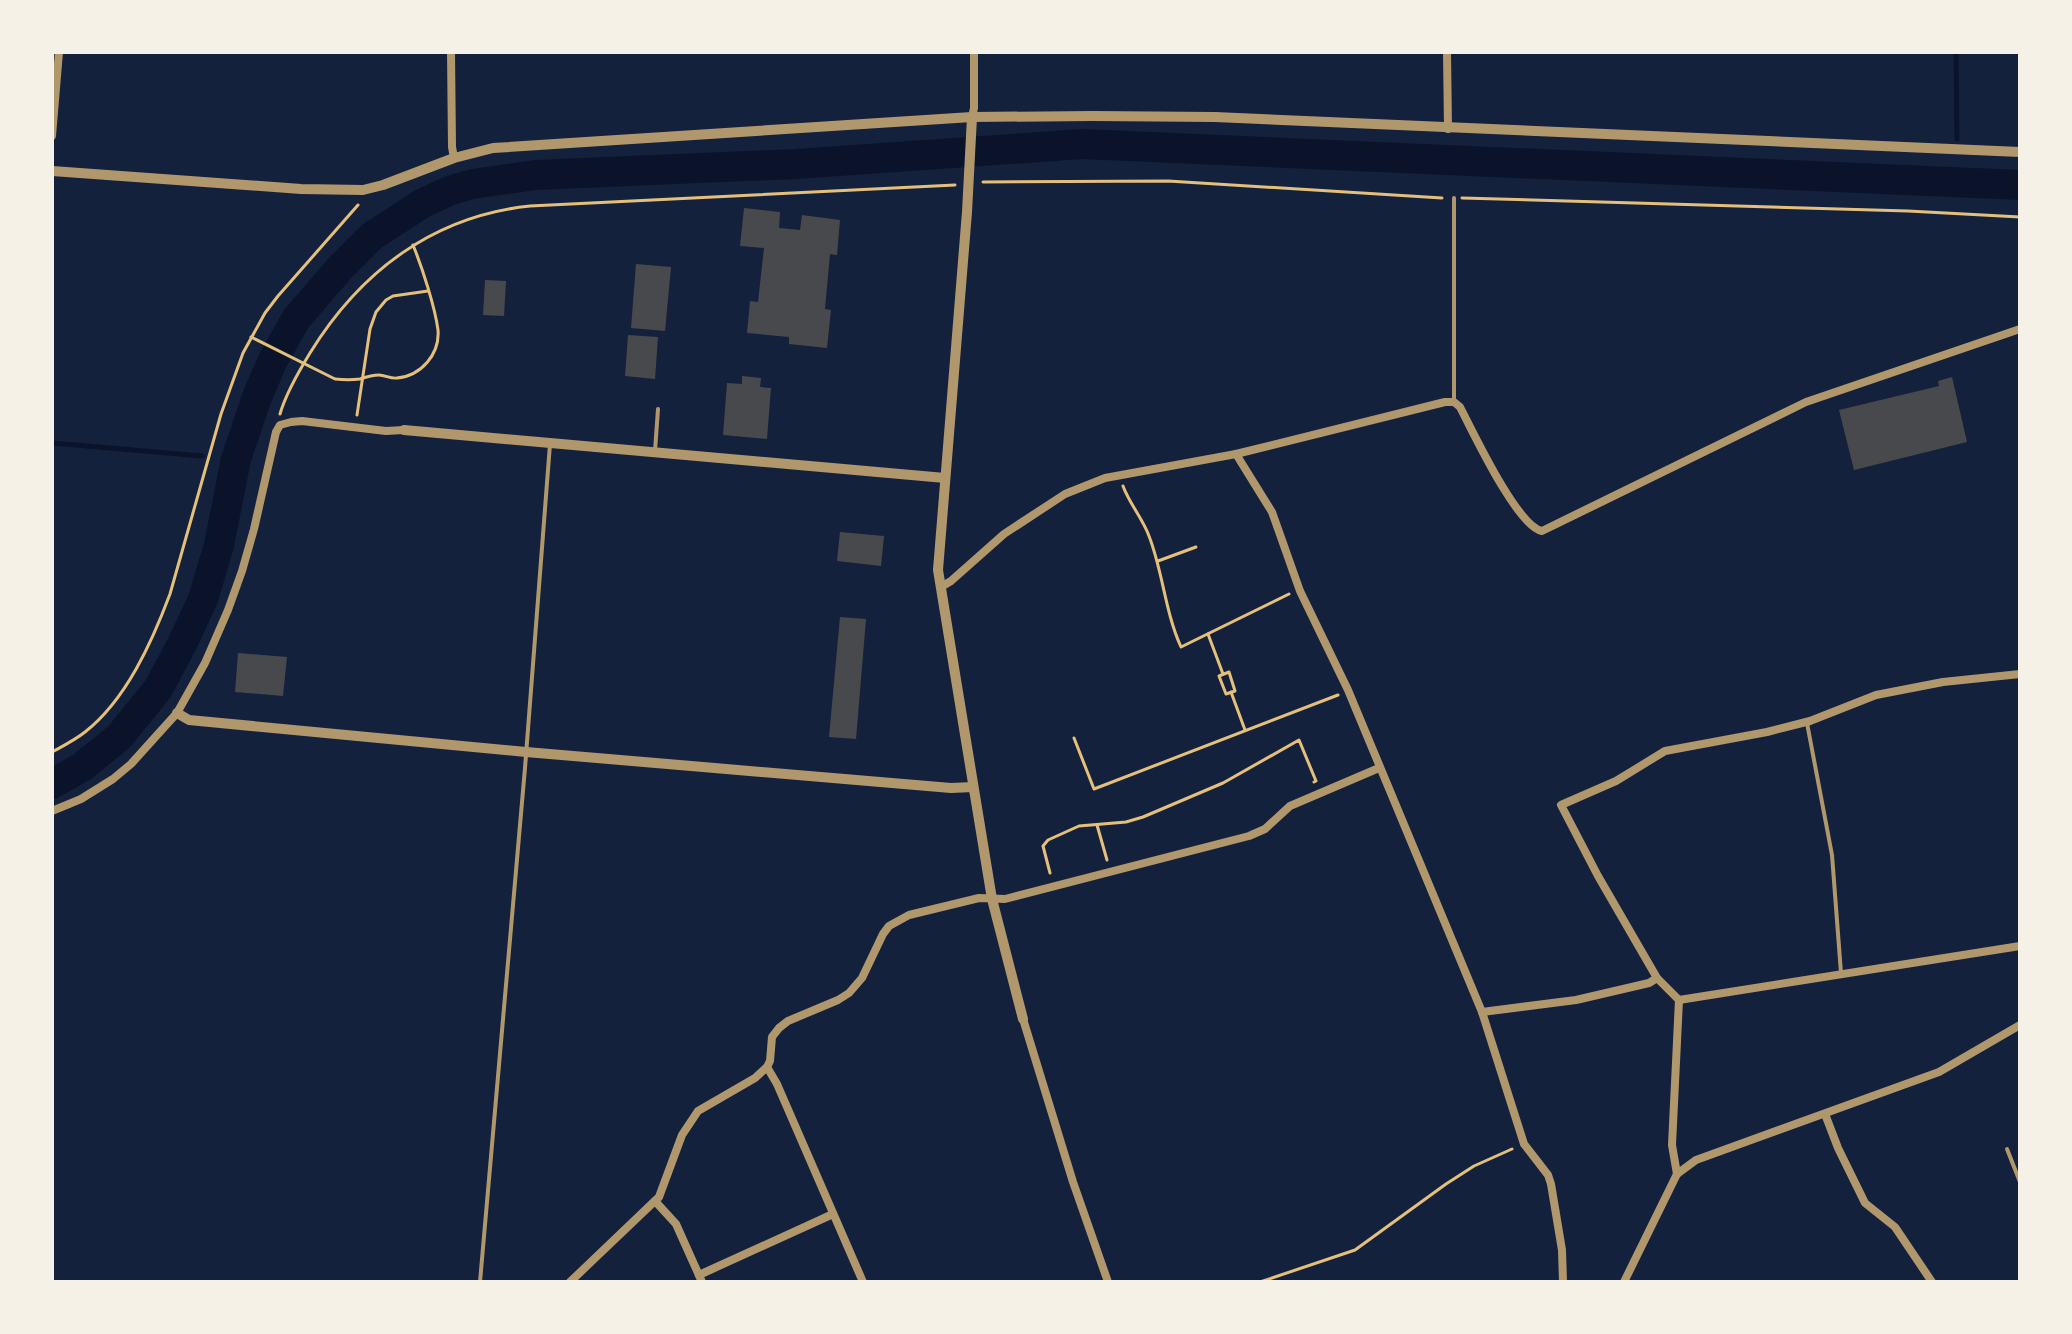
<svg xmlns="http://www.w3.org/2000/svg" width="2072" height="1334" viewBox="0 0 2072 1334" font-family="'Asap Condensed',sans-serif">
<rect width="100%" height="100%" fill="#14213d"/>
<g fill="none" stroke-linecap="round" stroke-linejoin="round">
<g stroke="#0b132b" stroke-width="5">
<polyline points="1956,52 1957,139"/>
<polyline points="52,443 202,456"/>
<polyline points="223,459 236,459"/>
</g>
<polyline stroke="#0b132b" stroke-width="30" points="52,784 82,767 119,737 158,689 182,644 203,599 219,545 236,459 257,397 272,362 296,319 340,268 372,236 423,203 449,191 472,184 536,175 796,164 1082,144 2020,185"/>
</g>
<g fill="#48494c">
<polygon points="744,208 780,212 779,228 800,230 802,215 840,220 837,255 830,254 825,309 831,310 827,348 789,344 789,337 747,333 750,301 758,302 764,248 740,246"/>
<polygon points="636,264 671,267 665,331 631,328"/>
<polygon points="485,280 506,281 504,316 483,315"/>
<polygon points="628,335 658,337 655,379 625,376"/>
<polygon points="742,376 761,378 760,387 771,388 767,439 723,435 727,383 742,384"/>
<polygon points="1952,377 1967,442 1854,470 1839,410 1939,386 1938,381"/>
<polygon points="840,532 884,536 881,566 837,561"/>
<polygon points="840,617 866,619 856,739 829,737"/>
<polygon points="238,653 287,657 283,696 235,692"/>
</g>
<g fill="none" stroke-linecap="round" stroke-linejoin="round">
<g stroke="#e5c07b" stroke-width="3">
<polyline points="983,182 1168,181 1442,198"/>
<polyline points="1462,198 1908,211 2020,217"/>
<path d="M251 337 335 379C344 380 352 380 360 379 366 377 373 375 379 375 385 375 391 379 397 378 421 376 440 354 438 330 435 307 422 267 413 245"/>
<path d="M280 414C286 393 299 371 310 353 360 272 433 216 530 206L955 185"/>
<polyline points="357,415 370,329 376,312 386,300 393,296 428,291"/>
<path d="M1123 486C1129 503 1143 519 1149 536 1163 572 1165 612 1181 647L1289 594"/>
<polyline points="1158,561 1196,547"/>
<polyline points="1208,634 1223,674"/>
<polygon points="1229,672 1235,691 1226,694 1219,676"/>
<polyline points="1231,692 1245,730"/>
<polyline points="1074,738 1094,789 1338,695"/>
<path d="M52 752C63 746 75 740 85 732 126 700 152 642 170 594L221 414 243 353 265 313 278 296 358 205"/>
<polyline points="1097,825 1107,860"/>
<polyline points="1050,873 1043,846 1048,840 1079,826 1126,822 1143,817 1223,783 1299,740 1316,781 1314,782"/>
<polyline points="1260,1282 1355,1250 1446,1184 1474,1166 1512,1149"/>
</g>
<g stroke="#b1986c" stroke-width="4">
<polyline points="1454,198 1454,400"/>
<polyline points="655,451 658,409"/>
<polyline points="1807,723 1832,855 1841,973"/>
<polyline points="2007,1149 2020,1182"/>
<polyline points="480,1282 525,768 550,444"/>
</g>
<g stroke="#b1986c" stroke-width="8">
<polyline points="451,52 452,147 454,158"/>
<polyline points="1447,52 1448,129"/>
<polyline points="972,117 974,108 974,52"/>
<polyline points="52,136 59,52"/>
<polyline points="1236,454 1272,512 1300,591 1348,690 1482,1012 1524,1144 1548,1175 1551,1184 1562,1250 1563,1282"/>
<path d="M941 587 951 581 1004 534 1065 494 1105 478 1236 454 1445 402H1454L1460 407C1473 432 1517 526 1542 531L1806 402 2020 329"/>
<polyline points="52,811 81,799 113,779 131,764 177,713 205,663 228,610 242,571 254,529 276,432 280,425 291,422 302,421 386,431 404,430"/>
<polyline points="1679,1000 2020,946"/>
<polyline points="1482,1012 1576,1000 1649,983 1657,978"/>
<polyline points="1023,1019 1073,1182 1108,1282"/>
<polyline points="767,1067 777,1084 863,1282"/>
<polyline points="1825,1114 1838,1148 1865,1203 1895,1227 1932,1282"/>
<polyline points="1677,1174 1672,1145 1679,1000 1657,978 1598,876 1561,805 1616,781 1665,751 1767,732 1810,721 1876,695 1943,682 2020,674"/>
<polyline points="655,1201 676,1224 702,1282"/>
<polyline points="699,1275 833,1214"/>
<polyline points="570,1282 659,1197 682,1135 698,1111 755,1078 767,1067 770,1061 772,1037 779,1028 788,1021 838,1000 849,993 862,978 883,934 889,926 909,915 979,898 1005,899 1249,836 1265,829 1290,806 1379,768"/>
<polyline points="1624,1282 1677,1174 1696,1160 1939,1072 2020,1025"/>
</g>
<g stroke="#b1986c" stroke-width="10">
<polyline points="972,117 967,212 938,570 992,899 1023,1019"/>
<polyline points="52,171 301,189 363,190 383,185 454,158 493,148 972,117 1093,116 1215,117 2020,152"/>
<polyline points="404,430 945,478"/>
<polyline points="177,713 189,720 526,752 951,788 973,787"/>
</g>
</g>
<rect width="2072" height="1334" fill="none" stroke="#f6f1e7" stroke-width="108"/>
</svg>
